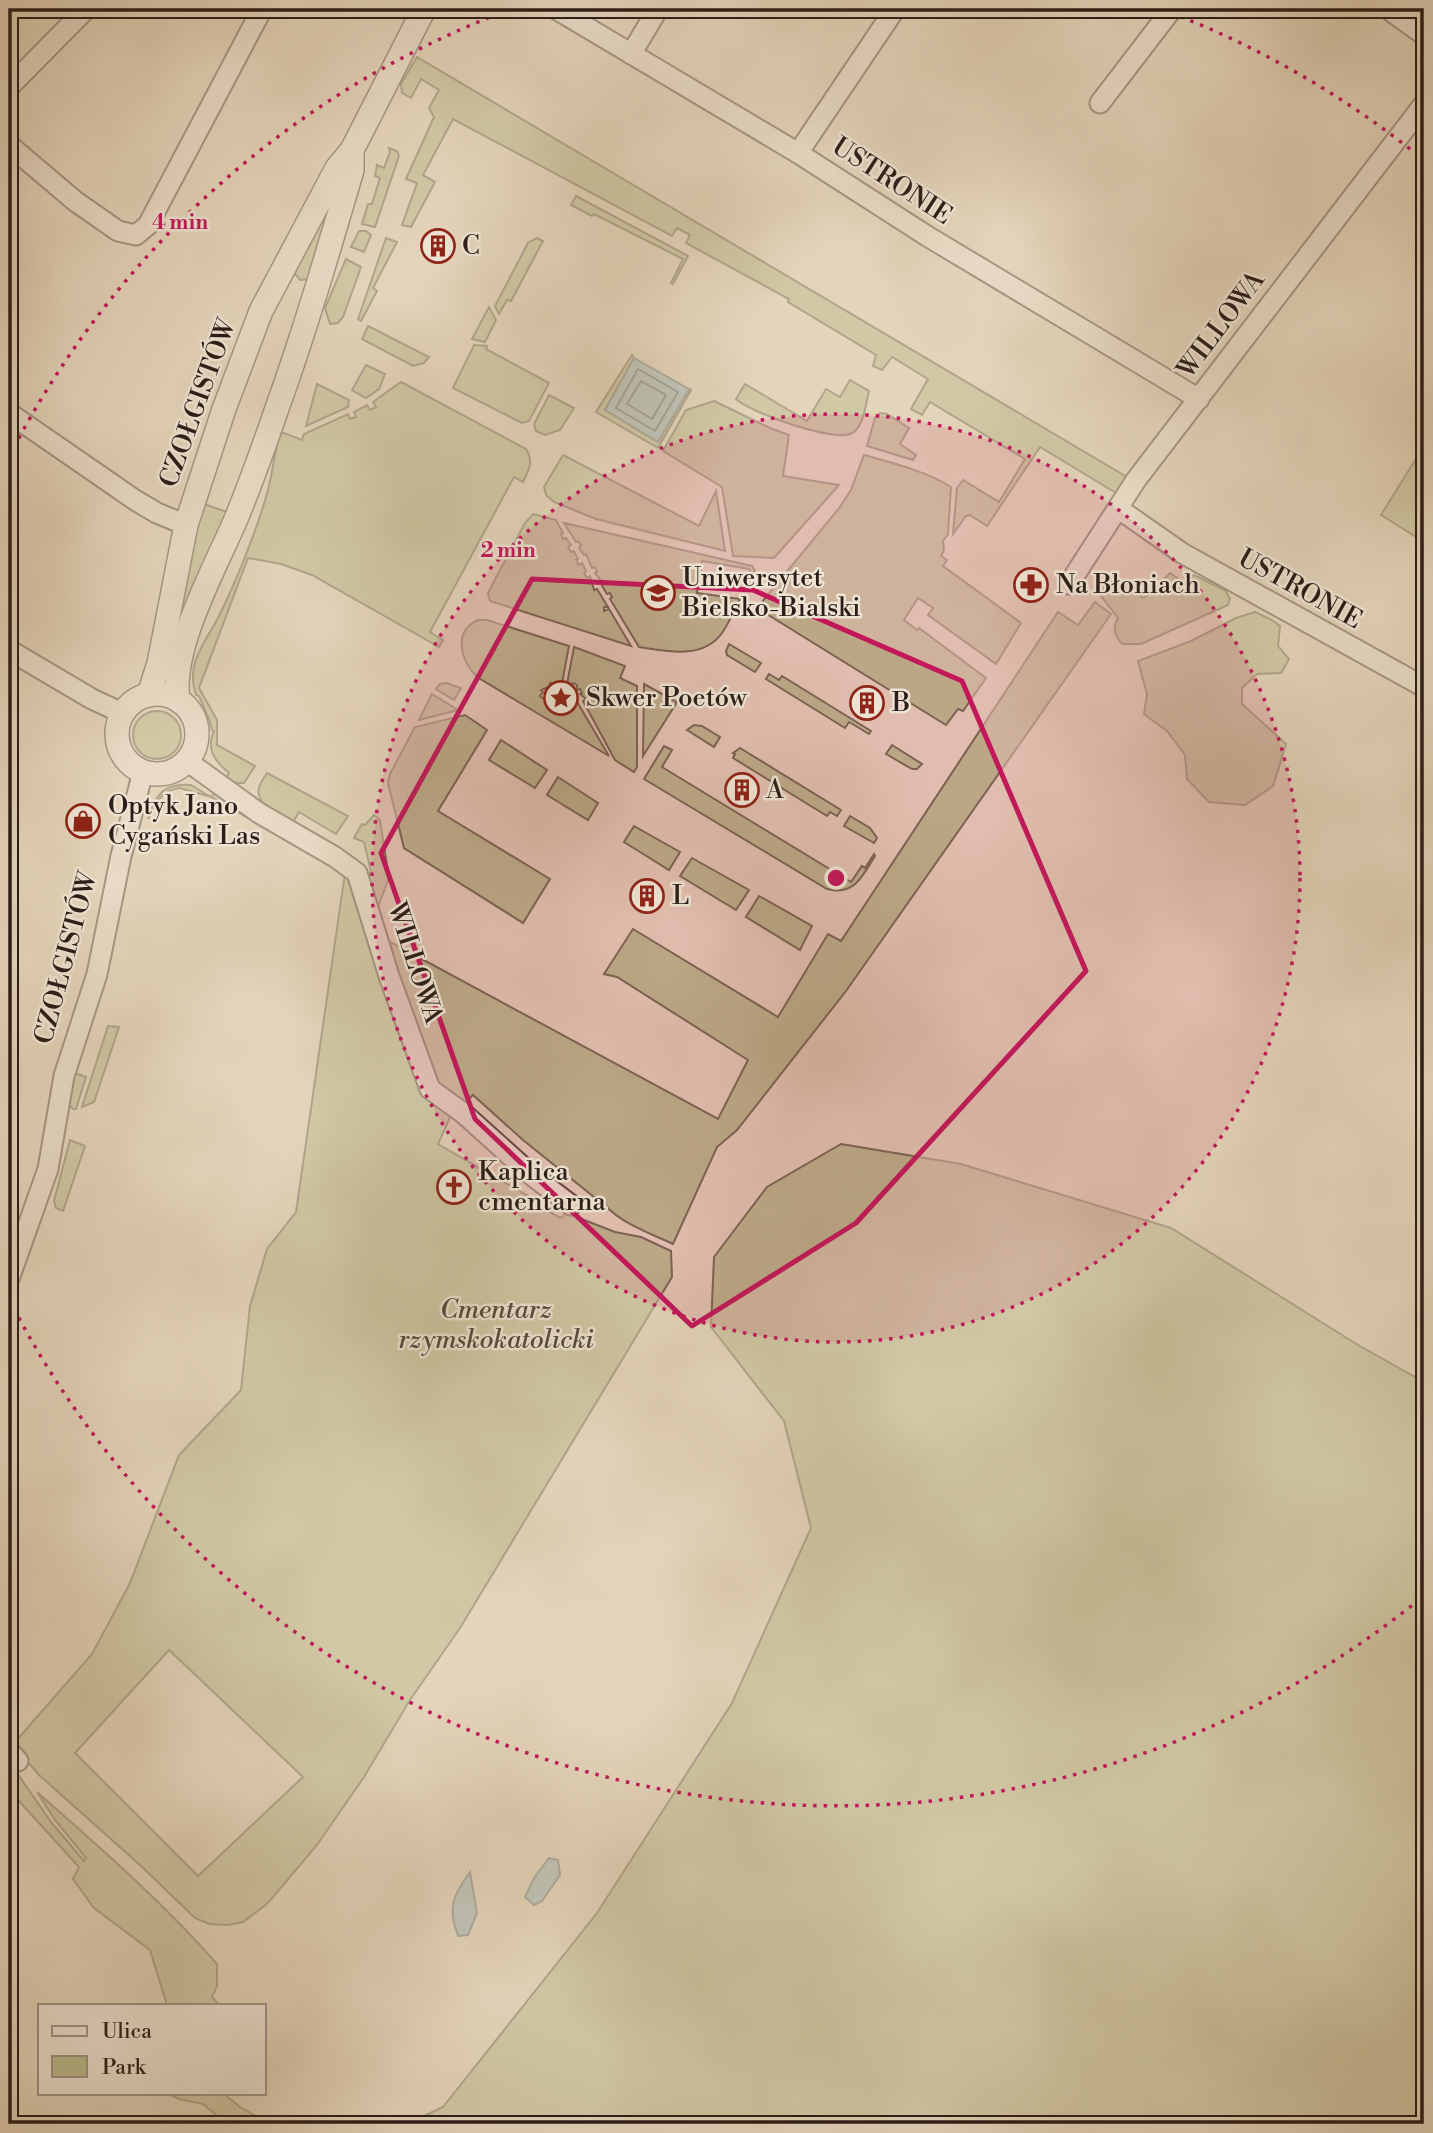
<svg xmlns="http://www.w3.org/2000/svg" width="1433" height="2133" viewBox="0 0 1433 2133" font-family="'Libre Bodoni',serif">
<rect width="100%" height="100%" fill="#e4d4ba"/>
<filter id="stains"><feTurbulence type="fractalNoise" baseFrequency=".00286" numOctaves="4"/><feColorMatrix values="0 0 0 0 .2 0 0 0 0 .09 0 0 0 0 .02 0 0 0 .5 -.17"/></filter>
<radialGradient id="worn" r=".72"><stop offset=".6" stop-color="#630" stop-opacity="0"/><stop offset="1" stop-color="#630" stop-opacity=".3"/></radialGradient>
<g fill="#babb8c" stroke="#736c52" stroke-width="2" fill-rule="evenodd">
<polygon points="417,57 1127,477 1116,493 1040,447 987,526 970,515 966,516 953,534 957,488 963,480 999,502 1025,459 930,402 922,415 911,409 928,379 892,357 882,370 873,366 876,355 788,302 789,299 686,243 690,235 677,228 672,236 453,119 423,175 435,182 411,227 402,225 417,183 406,179 434,117 429,108 439,90 421,79 411,98 402,93 401,84"/>
<polygon points="389,148 397,151 399,156 375,227 362,224 368,204 372,204 380,178 375,176 377,165 384,168 390,152"/>
<polygon points="576,196 688,256 673,284 671,283 683,259 594,214 592,216 571,205"/>
<polygon points="321,220 327,222 309,279 300,280 294,273 294,268"/>
<polygon points="359,231 366,231 371,235 364,252 351,247"/>
<polygon points="386,238 397,242 373,288 377,291 361,321 358,319"/>
<polygon points="537,238 543,241 511,301 507,300 499,314 495,306 528,243"/>
<polygon points="346,259 361,267 343,317 338,323 330,324 325,308"/>
<polygon points="489,307 496,320 485,342 472,339"/>
<polygon points="368,326 429,357 424,363 413,366 362,339"/>
<polygon points="474,345 487,346 486,349 549,383 529,421 522,423 453,388"/>
<polygon points="632,355 634,358 605,410 657,441 689,389 691,390 658,448 596,412"/>
<polygon points="366,365 385,374 379,389 366,398 352,390"/>
<path d="M850 380 869 391C866 403 864 424 854 432 839 445 749 412 736 399L745 384 807 421 826 389 840 397Z"/>
<path d="M401 382 526 449C534 461 529 470 523 482L514 477 430 632 443 640 439 647 312 575 281 564 248 558 199 688 217 720V745L255 766 244 783H235L226 778 229 773C214 761 206 748 214 731L212 730 209 719 199 696 196 695C185 664 205 643 219 616 236 582 258 527 268 490 273 471 274 451 281 432L302 440 304 434 348 414 350 419 356 417 354 412 367 405 370 410 376 407 373 402Z"/>
<polygon points="317,384 349,400 348,407 306,426"/>
<polygon points="549,395 574,408 560,430 545,435 536,431 534,424"/>
<polygon points="714,401 770,428 789,435 783,476 839,485 774,558 733,556 722,487 663,451 686,410"/>
<polygon points="880,413 887,414 909,428 900,444 916,455 913,460 867,446 875,418"/>
<polygon points="1424,446 1424,542 1381,515"/>
<polygon points="563,455 699,526 716,491 725,551 596,519 554,502 546,495 544,487"/>
<path d="M864 455C892 463 926 471 951 487L948 534 943 541 944 550 941 556 947 560 943 566 1021 623 996 664 928 615 933 608 918 598 904 620 917 630 919 628 986 678 963 711 958 709 946 725 757 608 840 507 851 490Z"/>
<polygon points="204,504 227,512 178,632 175,631 201,506"/>
<polygon points="533,514 556,520 563,533 561,534 563,539 566,538 571,545 568,547 571,552 574,551 578,559 576,560 579,565 582,563 586,571 584,573 587,578 590,576 594,590 597,589 608,607 604,607 604,611 609,609 631,646 490,601 488,593 490,589 525,523"/>
<path d="M564 523 752 566C757 572 756 582 751 586L752 574 749 569 702 561 697 593 740 599C734 611 729 623 722 633 703 660 666 651 639 647L610 599 612 597 610 593 607 594 602 586 604 584 595 573 597 572 595 567 592 568 586 554 584 555 579 548 581 545 578 541 576 542Z"/>
<path d="M1170 573 1185 583 1194 575 1226 591 1230 599 1228 605 1141 644H1122C1114 634 1112 629 1118 618L1101 596 1105 585 1113 574 1143 598 1152 592Z"/>
<path d="M1095 602 1111 614 846 991 737 1130 717 1147 673 1244C650 1233 612 1221 600 1197H594L523 1140 473 1095 464 1104 444 1096 436 1089 393 976 366 877 371 872 364 842 354 838 362 824 365 825 374 815 380 820 389 878 378 907 383 938 718 1119 748 1060 617 977 604 974 633 929 778 1017 828 934 841 941 1058 612 1078 625Z"/>
<polygon points="1255,612 1272,620 1280,626 1278,646 1289,659 1281,673 1257,674 1242,688 1242,704 1286,744 1273,786 1245,805 1209,802 1187,779 1185,755 1167,731 1144,714 1147,694 1138,661 1191,641 1236,618"/>
<path d="M478 620H487L569 646 562 683H550L551 686 541 690 543 692 540 696 544 699 556 689 570 690 609 756 477 677C461 661 452 632 478 620Z"/>
<polygon points="729,644 761,663 755,672 727,655 726,651"/>
<polygon points="574,647 625,666 620,678 637,686 637,767 634,772 615,760 583,701 586,699 580,694 582,693 580,689 577,690 577,685 573,683 571,685 567,684"/>
<polygon points="769,674 779,680 782,676 871,731 869,734 849,722 845,728 766,679"/>
<polygon points="446,683 461,688 454,700 436,689 440,684"/>
<polygon points="644,684 677,702 643,756"/>
<polygon points="432,694 458,710 419,720"/>
<circle cx="157" cy="735" r="24"/>
<polygon points="465,715 487,730 438,811 550,879 523,923 404,848 388,783 390,774 415,727"/>
<polygon points="694,725 702,726 720,737 714,747 687,730"/>
<polygon points="501,740 547,770 535,788 489,760"/>
<polygon points="892,745 922,764 917,769 912,769 886,754"/>
<path d="M664 746 672 750 662 767 851 882 862 866 865 868 874 854 875 856C863 876 854 896 827 889L644 779Z"/>
<polygon points="740,748 841,810 837,816 830,812 827,816 733,758 735,754 733,753"/>
<path d="M267 773 348 816 336 834 299 812 293 822 263 803C254 791 260 784 267 773Z"/>
<polygon points="558,777 598,803 588,820 547,795"/>
<path d="M191 785 211 797 215 792 267 829 211 797 180 788C161 790 155 804 148 819 156 795 162 783 191 785Z"/>
<polygon points="850,816 870,828 877,838 874,843 844,826"/>
<polygon points="634,826 680,852 669,870 624,842"/>
<polygon points="692,858 749,890 736,910 680,876"/>
<path d="M345 873 355 883 386 979 452 1113 438 1144 535 1200 534 1204 561 1218 566 1213 615 1232 641 1237 671 1251 672 1277 460 1628 410 1700 364 1777 317 1845 268 1903 243 1922 228 1925 209 1924 195 1918 140 1865 39 1775 27 1761 16 1741 92 1654 130 1583 179 1455 241 1390 250 1306 267 1249 296 1212ZM169 1650 303 1777 198 1876 75 1753Z"/>
<polygon points="759,896 812,926 800,950 746,917"/>
<polygon points="108,1026 119,1027 94,1102 82,1107"/>
<polygon points="77,1074 86,1077 76,1109 73,1109 69,1105 72,1089 70,1087 74,1075"/>
<polygon points="70,1140 85,1146 63,1211 56,1208 54,1201"/>
<polygon points="841,1144 961,1164 1171,1228 1358,1345 1424,1382 1424,2124 407,2124 443,2107 597,1913 732,1703 811,1528 784,1421 711,1327 714,1257 767,1187"/>
<path d="M9 1764 17 1773 51 1822 84 1861 86 1858 55 1820 37 1792C99 1847 162 1901 217 1964V1986L212 1997 219 2005H167L150 1950 94 1908 73 1879 79 1867 9 1790Z"/>
<polygon points="167,2093 223,2093 240,2107 270,2124 227,2124 203,2104 179,2099"/>
</g>
<g fill="#9ab5ba" stroke="#6e7879" stroke-width="2">
<polygon points="634,358 689,389 658,442 605,410"/>
<polygon points="549,1858 558,1860 560,1875 542,1901 534,1905 525,1897 534,1878"/>
<path d="M470 1872 477 1913 468 1935 458 1936C447 1908 453 1895 470 1872Z"/>
</g>
<g fill="none" stroke-linecap="round" stroke-linejoin="round">
<g stroke="#636969" stroke-width="2">
<polygon points="638,369 678,392 655,431 616,408"/>
<polygon points="641,381 666,395 652,419 627,404"/>
</g>
<g stroke="#5a4b40" stroke-width="23">
<g id="minor">
<polyline points="556,9 798,153 927,236 1199,399"/>
<polyline points="1388,9 1424,35"/>
<polyline points="631,54 658,9"/>
<polyline points="9,87 86,9"/>
<polyline points="1100,103 1172,9"/>
<polyline points="9,145 75,201 118,231 136,235 148,225 262,9"/>
<polyline points="798,153 895,9"/>
<polyline points="9,413 135,500 157,513 186,525"/>
<polyline points="1119,509 1182,553 1424,687"/>
<polyline points="1069,584 1136,480 1424,104"/>
<polyline points="9,650 92,699 122,713"/>
<polyline points="187,761 259,813 335,857 357,873 389,976 430,1089 463,1113 534,1177 571,1205"/>
<polyline points="9,1279 48,1169 64,1076 97,974 121,856 143,772"/>
<polyline points="9,1751 18,1761"/>
</g>
</g>
<g stroke="#5a4b40" stroke-width="26">
<g id="tertiary">
<circle cx="157" cy="734" r="40"/>
<polyline points="149,695 159,663 186,525 224,409 261,311 337,168 352,150 424,9"/>
<path d="M178 700C170 648 215 568 236 519 250 485 263 449 275 414 304 334 328 252 352 170V150"/>
</g>
</g>
<use href="#minor" stroke="#ede3d2" stroke-width="19"/>
<use href="#tertiary" stroke="#ede3d2" stroke-width="23"/>
</g>
<path d="M0 0H1433V2133H0ZM532 579 753 590 962 681 1086 971 856 1223 692 1326 475 1119 381 853Z" fill="#e4d4ba" fill-opacity=".55" fill-rule="evenodd"/>
<path fill="none" stroke="#c2185b" stroke-width="5" stroke-linejoin="round" d="M532 579 753 590 962 681 1086 971 856 1223 692 1326 475 1119 381 853Z"/>
<circle cx="836" cy="878" r="464" fill="#c2185b" fill-opacity=".12"/>
<g fill="none" stroke="#c2185b" stroke-width="3.5" stroke-dasharray="3.5 7">
<circle cx="836" cy="878" r="464"/>
<path d="M1420 1599A928 928 0 0 1 9 1299M9 457A928 928 0 0 1 511 9M1161 9A928 928 0 0 1 1420 157"/>
</g>
<defs>
<g id="building-ring" transform="scale(1.75)"><circle r="9.5" fill="#ede3d2" stroke="#8f2418" stroke-width="1.5"/><path d="M-4-6H4V6H1V3H-1V6H-4ZM-2.5-4.3h1.7v1.8h-1.7ZM.8-4.3h1.7v1.8H.8ZM-2.5-1h1.7V.8h-1.7ZM.8-1h1.7V.8H.8Z" fill="#8f2418"/></g>
<g id="pharmacy-ring" transform="scale(1.75)"><circle r="9.5" fill="#ede3d2" stroke="#8f2418" stroke-width="1.5"/><path d="M-2-6h4v4h4v4h-4v4h-4v-4h-4v-4h4Z" fill="#8f2418"/></g>
<g id="university-ring" transform="scale(1.75)"><circle r="9.5" fill="#ede3d2" stroke="#8f2418" stroke-width="1.5"/><path d="M0-5L7-2L0 1L-7-2ZM-4 1L0 2.5L4 1V4Q0 6-4 4Z" fill="#8f2418"/></g>
<g id="sight-ring" transform="scale(1.75)"><circle r="9.5" fill="#ede3d2" stroke="#8f2418" stroke-width="1.5"/><path d="M0-6L1.8-2.2L6-1.7L2.9 1.2L3.7 5.4L0 3.3L-3.7 5.4L-2.9 1.2L-6-1.7L-1.8-2.2Z" fill="#8f2418"/></g>
<g id="shop-ring" transform="scale(1.75)"><circle r="9.5" fill="#ede3d2" stroke="#8f2418" stroke-width="1.5"/><path d="M-5-2.5h2.3a2.7 3.5 0 0 1 5.4 0H5L5.5 6h-11ZM-1.5-2.5h3a1.5 2.3 0 0 0-3 0Z" fill="#8f2418"/></g>
<g id="church-ring" transform="scale(1.75)"><circle r="9.5" fill="#ede3d2" stroke="#8f2418" stroke-width="1.5"/><path d="M-1.2-6h2.4v3.5h3.3v2.4h-3.3V6h-2.4V-.1h-3.3v-2.4h3.3Z" fill="#8f2418"/></g>
</defs>
<g fill-rule="evenodd">
<use href="#building-ring" x="438" y="246"/>
<use href="#pharmacy-ring" x="1031" y="585"/>
<use href="#university-ring" x="658" y="593"/>
<use href="#sight-ring" x="561" y="698"/>
<use href="#building-ring" x="867" y="703"/>
<use href="#building-ring" x="742" y="790"/>
<use href="#shop-ring" x="83" y="821"/>
<use href="#building-ring" x="647" y="896"/>
<use href="#church-ring" x="454" y="1187"/>
</g>
<g text-anchor="middle" dominant-baseline="central" stroke-width="5" stroke-linejoin="round" paint-order="stroke">
<g font-size="26" fill="#2c1d18" stroke="#ede3d2">
<text transform="translate(892 181) rotate(33)">USTRONIE</text>
<text transform="translate(1221 325) rotate(-53)">WILLOWA</text>
<text transform="translate(198 403) rotate(-70)">CZOŁGISTÓW</text>
<text transform="translate(1300 589) rotate(29)">USTRONIE</text>
<text transform="translate(66 958) rotate(-75)">CZOŁGISTÓW</text>
<text transform="translate(415 963) rotate(72)">WILLOWA</text>
</g>
<g font-size="26" fill="#2c1d18" stroke="#ede3d2" text-anchor="start">
<text x="462" y="246">C</text>
<text x="682" y="578">Uniwersytet<tspan x="682" dy="30">Bielsko-Bialski</tspan></text>
<text x="1056" y="585">Na Błoniach</text>
<text x="586" y="698">Skwer Poetów</text>
<text x="892" y="703">B</text>
<text x="766" y="790">A</text>
<text x="108" y="806">Optyk Jano<tspan x="108" dy="30">Cygański Las</tspan></text>
<text x="672" y="896">L</text>
<text x="478" y="1172">Kaplica<tspan x="478" dy="30">cmentarna</tspan></text>
</g>
<g font-size="26" font-style="italic" fill="#574c3b" stroke="#ede3d2">
<text x="496" y="1310">Cmentarz<tspan x="496" dy="30">rzymskokatolicki</tspan></text>
</g>
</g>
<circle cx="836" cy="878" r="10" fill="#c2185b" stroke="#ede3d2" stroke-width="3.5"/>
<g font-size="21" text-anchor="middle" font-weight="bold" fill="#c2185b" stroke="#ede3d2" stroke-width="5" stroke-linejoin="round" paint-order="stroke">
<text x="180" y="229">4 min</text>
<text x="508" y="557">2 min</text>
</g>
<rect width="1433" height="2133" fill="none" stroke="#e4d4ba" stroke-width="35"/>
<rect x="10" y="10" width="1412" height="2112" fill="none" stroke="#2c1d18" stroke-width="3.5"/>
<rect x="18" y="18" width="1398" height="2098" fill="none" stroke="#2c1d18" stroke-width="2"/>
<rect x="38" y="2004" width="228" height="91" fill="#ede3d2" stroke="#a09488" stroke-width="2"/>
<rect x="52" y="2026" width="35" height="10" fill="#ede3d2" stroke="#a09488" stroke-width="2"/>
<text x="102" y="2038" font-size="21" fill="#2c1d18">Ulica</text>
<rect x="52" y="2056" width="35" height="21" fill="#babb8c" stroke="#a09488" stroke-width="2"/>
<text x="102" y="2074" font-size="21" fill="#2c1d18">Park</text>
<rect width="100%" height="100%" filter="url(#stains)"/>
<rect width="100%" height="100%" fill="url(#worn)"/>
</svg>
